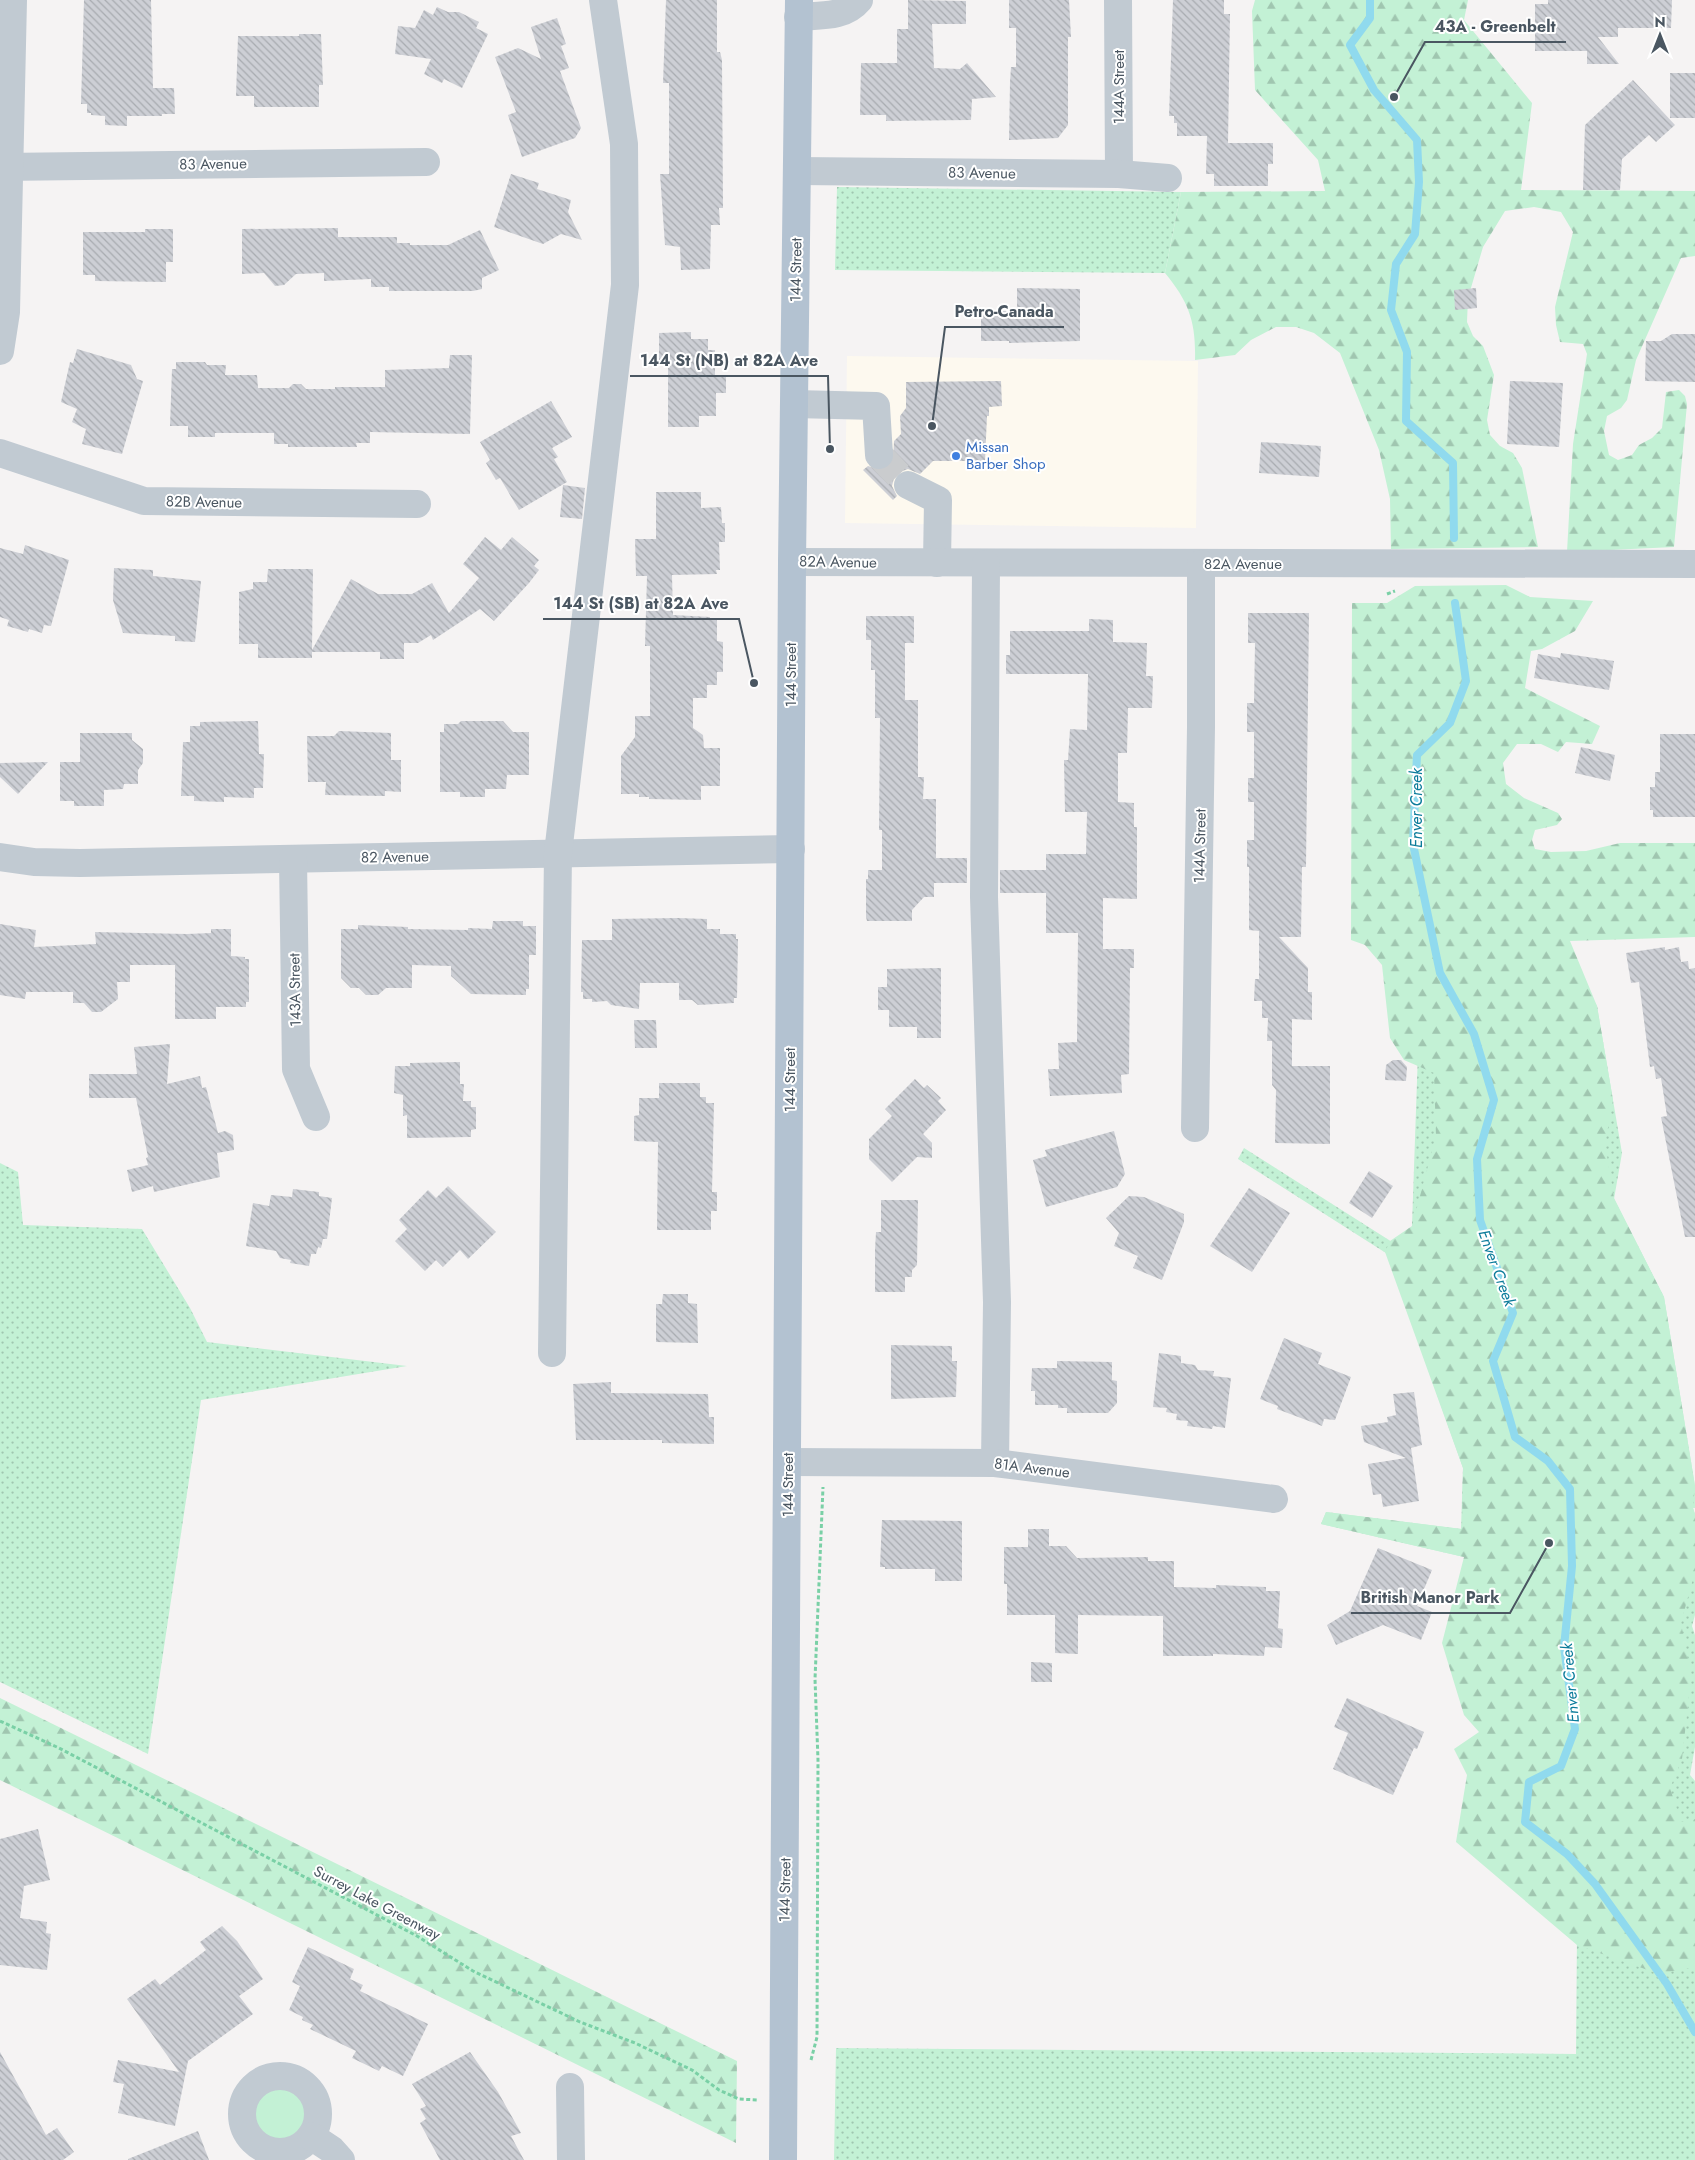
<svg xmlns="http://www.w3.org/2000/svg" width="1695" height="2160" viewBox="0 0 1695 2160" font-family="Jost,sans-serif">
<defs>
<pattern id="grass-dots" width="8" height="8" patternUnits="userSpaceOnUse" patternTransform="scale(1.25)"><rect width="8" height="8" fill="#c3f1d5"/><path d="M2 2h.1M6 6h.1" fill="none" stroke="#a0c6b0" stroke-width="1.8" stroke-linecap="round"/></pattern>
<pattern id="forest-firs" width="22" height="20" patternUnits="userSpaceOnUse" patternTransform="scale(1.25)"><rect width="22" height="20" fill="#c3f1d5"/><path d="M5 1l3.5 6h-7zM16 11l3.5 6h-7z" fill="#a0c6b0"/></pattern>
<pattern id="building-back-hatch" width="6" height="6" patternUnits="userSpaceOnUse" patternTransform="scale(1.25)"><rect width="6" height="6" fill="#cdcfd5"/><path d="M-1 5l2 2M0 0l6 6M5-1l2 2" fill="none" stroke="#a8abb0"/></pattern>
</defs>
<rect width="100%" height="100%" fill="#f5f3f3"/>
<polygon fill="#fdf9ef" points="847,356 1198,361 1196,528 845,523"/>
<g fill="url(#grass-dots)">
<polygon points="837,187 1181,192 1165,273 835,270"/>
<polygon points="1352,603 1597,1006 1622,1153 1614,1199 1664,1297 1695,1486 1695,1508 1693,1508 1695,1514 1695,1615 1692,1626 1695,1635 1695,1747 1690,1775 1695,1781 1695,2160 834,2160 836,2048 1576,2054 1579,1689 1464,1557 1321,1524 1326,1512 1461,1529 1463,1468 1409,1315 1411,1269 1238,1159 1244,1148 1411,1254 1418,1052"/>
<polygon points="0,1163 18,1172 23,1225 142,1229 190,1308 207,1342 407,1366 201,1400 148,1754 0,1682"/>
</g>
<g fill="url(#forest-firs)">
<path d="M1255 0H1468L1464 20 1532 103 1521 190 1695 191V256L1681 258 1636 360 1627 400 1621 408 1607 416 1604 431 1609 455 1618 460 1632 455 1639 445 1652 438 1662 428 1666 392 1679 390 1685 396 1687 404 1674 547 1567 552 1573 444 1587 354 1583 344 1560 342 1556 325 1555 307 1573 232 1561 212 1534 207 1505 211 1483 247 1468 298 1467 322 1473 336 1483 346 1494 375 1487 420 1490 435 1500 446 1513 453 1522 468 1538 547 1391 549 1390 499 1379 450 1340 353 1314 333 1296 327H1276L1251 340 1235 355 1195 360C1196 322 1189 302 1165 273L1181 192 1325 191 1318 160 1255 90 1252 11Z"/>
<polygon points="1506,585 1530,597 1593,601 1575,631 1542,649 1531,651 1525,688 1600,726 1592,744 1566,742 1558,752 1541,744 1517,744 1503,763 1506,784 1524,798 1558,813 1562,819 1557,825 1535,830 1532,840 1535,849 1551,852 1586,851 1620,843 1695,843 1695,937 1570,941 1597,1006 1613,1100 1605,1144 1614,1198 1664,1297 1695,1486 1693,1508 1695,1514 1695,1571 1681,1623 1691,1677 1682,1759 1670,1788 1681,1822 1695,1819 1695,1967 1659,1974 1577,1945 1456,1842 1467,1775 1454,1749 1479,1732 1464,1715 1442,1643 1464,1557 1321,1524 1326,1512 1462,1529 1463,1468 1385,1252 1390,1241 1412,1226 1436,1136 1434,1073 1404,1060 1390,1038 1382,965 1365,945 1351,940 1352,603 1387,603 1415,586"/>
<polygon points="0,1698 737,2061 736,2143 0,1780"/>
</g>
<circle fill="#c3f1d5" cx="279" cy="2113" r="26"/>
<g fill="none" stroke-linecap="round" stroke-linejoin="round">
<g stroke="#90daee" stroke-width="8">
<polyline points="1370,0 1370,18 1350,45 1374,90 1417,140 1419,182 1415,234 1396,264 1391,310 1407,352 1406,421 1453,463 1454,538"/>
<polyline points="1455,603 1466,681 1450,723 1417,755 1413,844 1440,973 1474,1034 1494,1100 1477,1159 1480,1220 1513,1313 1493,1361 1515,1437 1548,1461 1570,1489 1572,1566 1564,1647 1575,1729 1561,1766 1529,1782 1525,1822 1567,1854 1595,1884 1667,1984 1695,2032"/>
</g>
</g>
<g fill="url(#building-back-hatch)">
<polygon points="84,0 151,0 153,88 174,88 175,114 162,114 162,116 127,116 127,126 105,125 105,116 91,115 91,113 87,113 87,104 81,104"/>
<polygon points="666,0 717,0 717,52 720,52 722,60 723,208 719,208 720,225 711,225 710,269 681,270 680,247 665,245 660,174 669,174 669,83 663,83"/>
<polygon points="908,0 966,1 966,24 932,24 934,68 960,69 967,63 996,97 972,99 971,120 886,121 886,115 860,115 861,63 897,63 897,29 908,29"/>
<polygon points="1009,0 1069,0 1071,37 1068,37 1068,125 1058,138 1009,140 1010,82 1011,67 1016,67 1016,28 1009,28"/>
<polygon points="1173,0 1224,0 1224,14 1230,14 1228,143 1273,143 1273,164 1268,164 1268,186 1214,186 1214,174 1206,174 1207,136 1177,136 1177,123 1174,123 1174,116 1169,116"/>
<polygon points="1548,0 1672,0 1671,28 1618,28 1618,37 1598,37 1619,64 1587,64 1587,51 1535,51 1535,4 1548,4"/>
<polygon points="437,7 448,12 459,12 479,22 476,28 488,34 462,88 444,79 442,83 424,74 431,59 395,54 398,26 415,28 424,10 433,15"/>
<polygon points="557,18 566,44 561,46 569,68 560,71 581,128 575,138 522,157 508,115 516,112 495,57 518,48 541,59 531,27"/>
<polygon points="299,34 321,34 323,85 319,85 319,107 254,107 254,96 236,96 238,36 299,36"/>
<rect x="1670" y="73" width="25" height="45"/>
<polygon points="1633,80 1675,125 1656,142 1649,135 1622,159 1620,190 1583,190 1585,125"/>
<polygon points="511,174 539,183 537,189 571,200 568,212 582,240 561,234 543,244 494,227"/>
<polygon points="338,228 338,237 397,237 397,243 410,243 410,245 448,245 480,230 499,270 482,278 482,289 473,291 389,291 389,287 371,287 371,279 324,281 324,273 296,274 284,285 275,286 264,273 242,274 242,229"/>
<polygon points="145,229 173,229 173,262 166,262 166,282 95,281 95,275 83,275 83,232 145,232"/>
<polygon points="1017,288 1080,289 1080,341 1009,343 1009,341 981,341 981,311 1017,311"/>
<polygon points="1476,288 1477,308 1455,310 1454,290"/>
<polygon points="691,332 691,339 708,339 708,350 715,350 715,375 726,375 726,393 716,393 716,416 699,416 699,427 668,427 668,360 659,360 659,333"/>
<polygon points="1672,334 1695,334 1695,382 1645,381 1646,341 1661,341"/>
<polygon points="77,349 131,365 137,379 143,381 122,454 82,444 86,429 72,422 77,409 61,402 70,362 73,363"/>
<polygon points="450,355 472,355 470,434 370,432 370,443 356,443 357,447 288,447 288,444 274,444 274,433 215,433 215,437 188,437 188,426 170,426 172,369 176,369 176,362 205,362 207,365 226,365 225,375 257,375 258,388 289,388 293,384 301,384 306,389 335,389 335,387 385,387 385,370 449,368"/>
<polygon points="1001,381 1002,406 989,407 989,416 987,416 985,461 933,461 920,474 908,469 900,472 894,478 892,486 897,496 893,500 863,470 868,466 880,470 888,468 893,462 894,441 901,434 900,416 906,408 906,382"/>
<polygon points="1510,381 1563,383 1559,447 1507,444"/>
<polygon points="551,401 572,437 552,448 558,457 554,459 567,482 519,510 500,478 496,480 486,463 490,460 480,442"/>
<polygon points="1261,442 1321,446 1319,477 1259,473"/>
<polygon points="563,485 585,488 582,519 560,517"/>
<polygon points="656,492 701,492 701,508 721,507 722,523 725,523 725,542 719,542 720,570 716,570 717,574 672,575 673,615 710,617 710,620 717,620 717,641 723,642 723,672 717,672 717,685 707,685 707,698 693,698 693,728 703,735 704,748 720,748 720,786 701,786 701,800 649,799 649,797 639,797 639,794 621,794 621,756 635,737 635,716 650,716 650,646 645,646 647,576 636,576 635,539 656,539"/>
<polygon points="485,537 501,550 512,537 539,560 534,566 539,570 529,583 494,621 480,609 433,640 431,635 418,643 404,643 404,659 380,659 380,652 312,652 312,658 258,658 258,644 239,644 239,592 253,589 253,582 267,582 268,569 313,569 312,650 351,579 378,594 412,594 432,583 449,613 479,578 463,564"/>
<polygon points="25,545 69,560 51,626 44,625 42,633 29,629 28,632 7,626 9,620 0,617 0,548 23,554"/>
<polygon points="114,568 153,570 153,576 201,581 195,642 175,641 175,636 123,633 113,600"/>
<polygon points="1248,613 1309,613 1306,867 1302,867 1301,937 1279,937 1308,968 1308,992 1312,992 1312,1020 1292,1019 1292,1066 1330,1066 1330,1144 1275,1143 1276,1090 1272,1085 1272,1041 1267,1041 1268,1018 1262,1018 1262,1001 1254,1001 1255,979 1259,979 1259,931 1249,930 1249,867 1247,867 1247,840 1254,840 1254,802 1248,802 1248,778 1254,778 1254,732 1247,732 1247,703 1254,703 1255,643 1248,643"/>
<polygon points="866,616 914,616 914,643 905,643 905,700 918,700 918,777 924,777 923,799 936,799 936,858 967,858 967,883 934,883 934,897 924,897 912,910 912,921 867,921 866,917 866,879 868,879 868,870 882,870 882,830 879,830 880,718 875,718 875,670 871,670 871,640 866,640"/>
<polygon points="1089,619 1113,620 1113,642 1147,643 1146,676 1153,676 1152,708 1128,708 1127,753 1118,753 1118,802 1134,803 1134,827 1137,827 1137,899 1103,898 1103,949 1134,949 1134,968 1130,968 1129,1074 1121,1075 1122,1093 1050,1096 1048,1069 1059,1069 1058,1043 1077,1042 1078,933 1046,933 1046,893 1000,893 1000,870 1046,870 1046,854 1086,854 1087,812 1065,812 1064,760 1068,760 1070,729 1087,730 1088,674 1006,674 1006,655 1010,655 1010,631 1089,631"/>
<polygon points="1561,653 1614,661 1609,690 1534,678 1538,654 1560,658"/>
<polygon points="258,721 259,754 264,754 263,788 254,788 254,798 224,797 224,802 194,801 194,796 181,796 183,742 190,742 190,726 200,726 200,722"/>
<polygon points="461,721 503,721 513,732 529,732 529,775 507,775 506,789 485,789 485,797 460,797 460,792 440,792 440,732 444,732 444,724 458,724"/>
<polygon points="339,731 391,733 391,760 401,760 401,792 385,791 385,796 325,795 326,782 308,782 307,736 334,736"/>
<polygon points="80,733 132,733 132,740 143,749 143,763 138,770 138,784 124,784 123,789 104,790 104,806 74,806 74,801 60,801 60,762 80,762"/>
<polygon points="1660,734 1695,734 1695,817 1653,817 1653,810 1650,810 1650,787 1655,787 1655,772 1660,772"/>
<polygon points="1581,747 1615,755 1610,781 1575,773"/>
<polygon points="48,762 18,794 0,777 0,763"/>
<polygon points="678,918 707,919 707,929 720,929 720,934 736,934 736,939 738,939 737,998 734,998 734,1003 698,1005 692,1000 679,1000 679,983 640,983 639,1009 611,1005 607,1001 592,1002 592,999 583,999 583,992 581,992 582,940 612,940 612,919"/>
<polygon points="493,921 523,921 523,926 536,926 536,955 529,955 529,989 526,989 526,995 471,994 451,976 451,966 412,965 412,988 386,988 378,995 366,995 359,988 351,988 341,978 341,929 358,929 358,925 408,927 408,929 468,930 468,928 492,929"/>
<polygon points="0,924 36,930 34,947 96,944 95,932 187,934 211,933 211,929 231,929 231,956 245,957 245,959 249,959 249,1002 246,1002 246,1007 216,1007 216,1019 175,1019 175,965 130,965 130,982 117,982 118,999 101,1012 92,1012 84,1003 73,1003 73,992 26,992 25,999 0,995"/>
<polygon points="1665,947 1665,950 1679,947 1681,962 1688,961 1689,969 1695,968 1695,1237 1685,1237 1661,1117 1667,1116 1661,1078 1656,1079 1654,1066 1650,1067 1639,982 1631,983 1626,953"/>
<polygon points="941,968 941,1038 917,1038 917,1027 889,1027 889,1010 878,1010 878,987 887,987 887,969"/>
<polygon points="634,1020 656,1020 657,1048 635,1048"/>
<polygon points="170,1044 167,1084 200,1076 202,1088 206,1087 218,1133 225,1131 233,1135 234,1150 217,1153 220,1177 154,1192 153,1186 132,1192 127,1170 148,1165 146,1158 148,1157 136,1098 89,1098 89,1074 137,1074 134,1047"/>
<polygon points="1393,1060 1401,1060 1407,1067 1406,1081 1385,1080 1386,1065"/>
<polygon points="460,1062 460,1084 464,1084 463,1101 471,1101 471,1107 476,1107 476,1129 471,1130 471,1137 407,1138 407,1115 403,1116 403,1095 394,1093 395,1066 410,1066 410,1063"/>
<polygon points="915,1079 924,1088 927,1085 941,1098 938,1101 946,1110 923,1134 932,1143 932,1158 917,1157 892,1182 869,1159 869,1139 892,1116 885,1109"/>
<polygon points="659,1083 700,1083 700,1097 706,1097 706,1103 714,1103 712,1192 717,1192 717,1211 711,1211 711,1230 657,1230 658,1142 634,1141 634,1116 639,1115 639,1098 659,1098"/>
<polygon points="1114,1131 1125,1174 1117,1187 1046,1207 1033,1160 1047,1156 1045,1150"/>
<polygon points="1369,1171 1393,1186 1372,1218 1349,1203"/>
<polygon points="448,1186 496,1232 468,1259 460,1250 443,1267 436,1260 425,1271 395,1241 407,1229 399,1220 428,1190 436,1198"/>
<polygon points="1249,1188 1290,1213 1252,1272 1210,1246"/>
<polygon points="293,1189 319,1192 319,1196 332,1198 327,1239 323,1239 321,1248 318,1247 316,1254 311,1254 309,1266 290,1263 291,1260 280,1258 276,1251 246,1246 253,1203 269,1206 271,1195 292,1197"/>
<polygon points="1129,1196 1144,1197 1184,1214 1184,1222 1162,1280 1133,1268 1138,1256 1114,1246 1119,1233 1106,1218"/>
<polygon points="881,1200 918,1200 917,1265 912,1270 912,1277 905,1277 905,1292 875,1292 875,1250 876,1232 881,1232"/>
<polygon points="663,1294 688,1294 688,1303 697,1304 698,1343 656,1342 656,1304 662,1304"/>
<polygon points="1284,1338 1322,1353 1318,1364 1351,1377 1335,1420 1324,1419 1322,1426 1277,1409 1278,1406 1260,1399"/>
<polygon points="891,1345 952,1346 952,1361 957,1361 956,1397 891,1399"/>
<polygon points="1159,1353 1181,1356 1181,1363 1195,1365 1198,1370 1214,1371 1213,1376 1231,1378 1225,1428 1213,1426 1212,1429 1187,1426 1188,1421 1176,1420 1177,1414 1166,1412 1167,1408 1153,1407"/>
<polygon points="1057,1361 1112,1362 1112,1380 1117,1381 1117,1403 1108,1413 1067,1413 1067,1408 1058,1408 1058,1405 1035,1405 1035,1391 1031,1391 1032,1368 1057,1368"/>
<polygon points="611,1382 611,1393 708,1394 709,1417 714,1417 714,1444 662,1443 662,1440 576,1440 573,1384"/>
<polygon points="1414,1392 1422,1445 1411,1448 1419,1501 1383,1507 1381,1494 1373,1495 1368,1464 1406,1458 1364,1442 1361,1426 1388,1422 1387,1417 1396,1415 1393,1394"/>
<polygon points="882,1520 962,1521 962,1581 935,1581 935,1569 885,1569 885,1567 880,1567"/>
<polygon points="1028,1529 1049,1529 1049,1546 1066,1546 1077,1558 1148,1557 1148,1561 1174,1561 1174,1587 1216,1588 1216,1585 1266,1587 1266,1591 1280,1591 1278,1628 1283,1629 1282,1648 1265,1647 1264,1656 1213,1654 1213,1656 1163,1656 1163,1616 1078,1615 1078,1654 1055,1653 1055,1615 1007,1615 1007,1584 1004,1584 1004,1547 1028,1547"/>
<polygon points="1378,1548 1432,1570 1417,1606 1432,1612 1421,1640 1383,1625 1336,1645 1327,1625 1350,1611"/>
<polygon points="1031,1662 1052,1663 1052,1682 1031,1682"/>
<polygon points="1347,1698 1424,1732 1417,1749 1414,1748 1393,1795 1333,1769 1348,1733 1334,1727"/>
<polygon points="38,1829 50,1880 24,1886 20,1918 47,1922 46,1933 51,1934 47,1970 0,1965 0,1839"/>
<polygon points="222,1926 237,1941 263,1979 239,1996 253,2014 188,2061 175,2126 118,2113 124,2084 113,2082 118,2060 179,2072 127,1999 155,1979 160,1985 206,1950 200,1942"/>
<polygon points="308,1947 354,1969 350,1979 363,1985 360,1991 428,2024 403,2076 382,2066 379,2071 352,2058 356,2051 310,2029 313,2025 302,2020 303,2017 289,2010 300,1986 292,1982"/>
<polygon points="0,2052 46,2135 57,2128 74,2152 63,2160 0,2160"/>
<polygon points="470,2052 498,2092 521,2133 511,2136 524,2160 440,2160 420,2123 426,2119 420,2109 426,2106 412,2084"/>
<polygon points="198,2131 209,2160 128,2160 128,2159"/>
</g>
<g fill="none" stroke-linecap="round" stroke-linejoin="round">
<polyline stroke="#caccce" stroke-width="28" stroke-dasharray="28 14" stroke-linecap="butt" points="879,455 908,485"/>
<g stroke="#7ad0a6" stroke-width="3" stroke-dasharray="4 2.5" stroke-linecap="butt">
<polyline points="1387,594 1395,591"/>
<polyline points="0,1721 59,1748 417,1936 473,1971 580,2022 635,2043 692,2070 719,2090 739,2099 757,2100"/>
<polyline points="811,2060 817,2037 818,1760 815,1679 823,1487"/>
</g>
<g stroke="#c1cad2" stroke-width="28">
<polyline points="1118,0 1119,174"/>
<path d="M798 17C820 15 844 18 859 0"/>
<polyline points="0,167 426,162"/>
<polyline points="797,171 1119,174 1168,178"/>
<polyline points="0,351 6,312 13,0"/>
<polyline points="794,404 876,406 879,455"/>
<polyline points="0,453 144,501 417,504"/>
<polyline points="908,485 938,500 937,563"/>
<polyline points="792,562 1695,564"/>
<polyline points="986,564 984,897 997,1302 995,1463"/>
<polyline points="0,857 34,862 80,863 791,849"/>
<polyline points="293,859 296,1069 316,1117"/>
<polyline points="1195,1128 1201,727 1201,564"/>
<polyline points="552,1353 558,853 625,285 624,144 603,0"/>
<polyline points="788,1462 995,1463 1274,1499"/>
<circle cx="280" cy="2114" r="38"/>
<polyline points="570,2087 571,2160"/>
<polyline points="311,2136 332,2150 341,2160"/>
</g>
<polyline stroke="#b3c2d1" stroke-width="28" points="783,2160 792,562 799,0"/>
</g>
<circle fill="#3f7fe0" stroke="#fff" stroke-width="2" cx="956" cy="456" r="5"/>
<g text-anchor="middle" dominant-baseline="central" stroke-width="4" stroke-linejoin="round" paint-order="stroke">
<g font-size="15" fill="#4a5661" stroke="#fff">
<text transform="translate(1119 87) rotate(-90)">144A Street</text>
<text transform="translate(213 164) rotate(-1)">83 Avenue</text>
<text transform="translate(982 173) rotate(1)">83 Avenue</text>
<text transform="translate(796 270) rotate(-89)">144 Street</text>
<text transform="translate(204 502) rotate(1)">82B Avenue</text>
<text transform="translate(838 562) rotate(1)">82A Avenue</text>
<text x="1243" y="564">82A Avenue</text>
<text transform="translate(791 675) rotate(-90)">144 Street</text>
<text transform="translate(1200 846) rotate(-89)">144A Street</text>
<text transform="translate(395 857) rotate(-1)">82 Avenue</text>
<text transform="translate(295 990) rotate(-91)">143A Street</text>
<text transform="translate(790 1080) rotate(-90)">144 Street</text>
<text transform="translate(1032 1468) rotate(7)">81A Avenue</text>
<text transform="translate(788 1485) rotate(-90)">144 Street</text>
<text transform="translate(785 1890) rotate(-89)">144 Street</text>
<text transform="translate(377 1903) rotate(28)">Surrey Lake Greenway</text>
</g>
<g font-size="15" fill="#366cbe" stroke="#fff" text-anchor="start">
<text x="966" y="447">Missan<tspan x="966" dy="17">Barber Shop</tspan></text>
</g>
<g font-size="16" font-style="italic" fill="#0c7c9b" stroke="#fff">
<text transform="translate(1416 808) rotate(-90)">Enver Creek</text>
<text transform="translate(1497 1268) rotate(70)">Enver Creek</text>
<text transform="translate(1570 1683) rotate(-95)">Enver Creek</text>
</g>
</g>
<path fill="none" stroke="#4a5661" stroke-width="2" d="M1394 97L1425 42H1566M932 426L945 327H1064M830 449L828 376H630M754 683L739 619H543M1549 1543L1510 1613H1351"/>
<g fill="#4a5661" stroke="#fff" stroke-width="2">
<circle cx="1394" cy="97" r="5"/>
<circle cx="932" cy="426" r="5"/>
<circle cx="830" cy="449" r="5"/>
<circle cx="754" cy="683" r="5"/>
<circle cx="1549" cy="1543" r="5"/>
</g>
<g font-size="16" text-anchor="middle" font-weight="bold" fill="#4a5661" stroke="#fff" stroke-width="4" stroke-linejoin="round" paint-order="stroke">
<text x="1495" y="32">43A - Greenbelt</text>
<text x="1004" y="317">Petro-Canada</text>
<text x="729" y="366">144 St (NB) at 82A Ave</text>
<text x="641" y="609">144 St (SB) at 82A Ave</text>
<text x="1430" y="1603">British Manor Park</text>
</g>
<g transform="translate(1660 35)" stroke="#ffffff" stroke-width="4" paint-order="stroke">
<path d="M0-4L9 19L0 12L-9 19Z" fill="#4a5661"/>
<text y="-8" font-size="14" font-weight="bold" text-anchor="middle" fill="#4a5661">N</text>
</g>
</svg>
